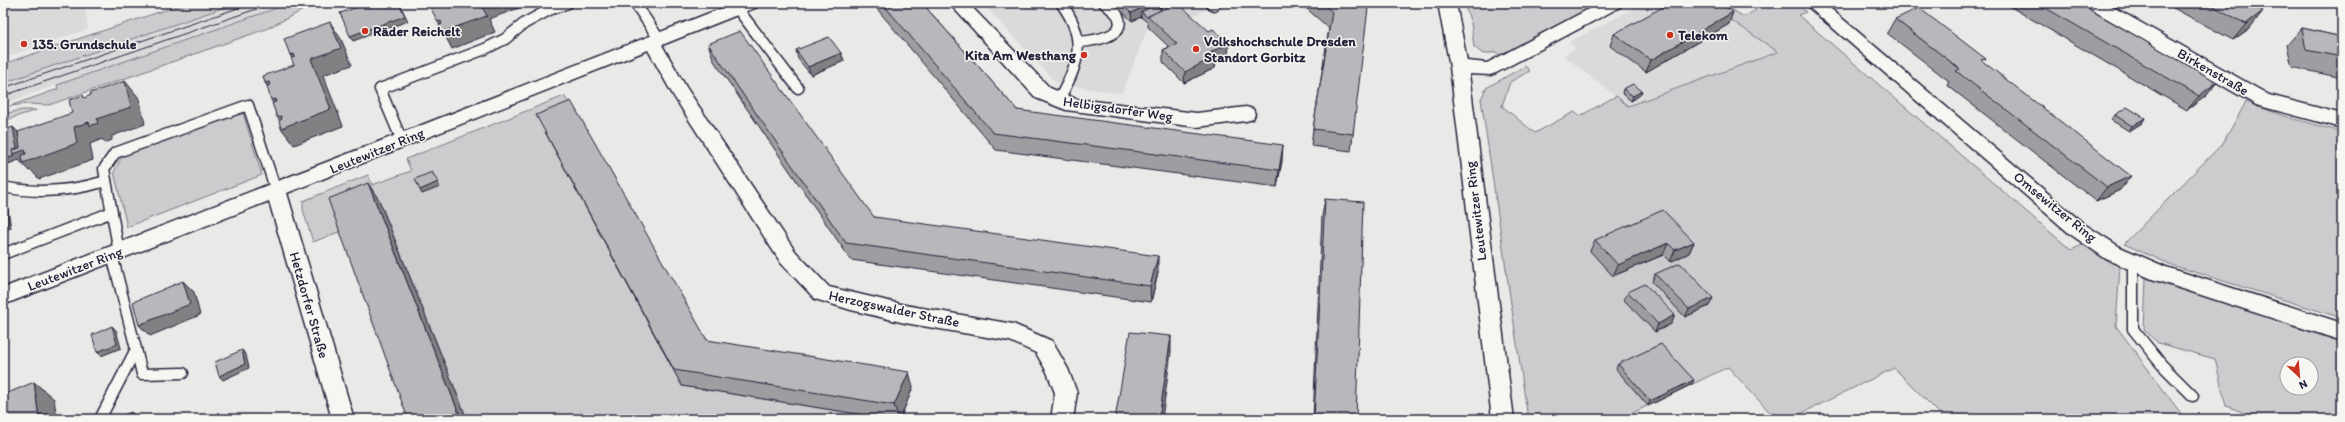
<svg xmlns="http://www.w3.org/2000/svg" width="2345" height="422" viewBox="0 0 2345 422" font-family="Itim,sans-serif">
<rect width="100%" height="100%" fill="#e9e9e7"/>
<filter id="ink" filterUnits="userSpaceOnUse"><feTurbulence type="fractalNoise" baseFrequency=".025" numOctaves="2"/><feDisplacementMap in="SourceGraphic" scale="8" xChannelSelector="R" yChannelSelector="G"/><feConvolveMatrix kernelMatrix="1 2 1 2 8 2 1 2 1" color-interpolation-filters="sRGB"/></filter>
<g filter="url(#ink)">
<g fill="#dadada">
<polygon points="3,3 85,3 88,29 3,58"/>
<polygon points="237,3 291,3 3,104 3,83"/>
<polygon points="982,3 1219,3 1220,4 1184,20 1148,27 1122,94 1056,83"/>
<polygon points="1644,3 1706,3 1779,52 1628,106 1563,55 1576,49 1569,42"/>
</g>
<g fill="#ccccce" stroke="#777784" fill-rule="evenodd">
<polygon points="186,3 237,3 3,83 3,64"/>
<polygon points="291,3 317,3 266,29 49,105 28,104 10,106 58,89 57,85"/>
<polygon points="1464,3 1601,3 1500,56 1496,52 1483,54 1474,47 1471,23"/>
<polygon points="1706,3 1722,3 1744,17 1756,10 1746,3 1796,3 1806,12 1798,15 2071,250 2087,243 2120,265 2116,326 2185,419 1945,419 1894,368 1790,419 1776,419 1728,367 1620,419 1528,419 1481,99 1486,88 1525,66 1530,71 1510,82 1502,106 1535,133 1574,112 1580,116 1616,96 1628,106 1778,52"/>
<polygon points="564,96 580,117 682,386 889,419 467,419 379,200 344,230 313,242 303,210 303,201 368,175 372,185 411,171 406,159"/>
<polygon points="2246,102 2284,116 2342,132 2342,318 2172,265 2124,244 2223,143"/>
<polygon points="22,110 36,110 3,121 3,114"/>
<polygon points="242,110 262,175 127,227 114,172 121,158 129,152"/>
<path d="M2146 277 2342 339V419H2261L2226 406 2215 359 2158 343 2144 330ZM2287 364H2311V388H2287Z"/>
</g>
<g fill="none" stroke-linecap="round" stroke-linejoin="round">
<g stroke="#22223b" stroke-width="13">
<g id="lane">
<polyline points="635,3 659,39"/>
<polyline points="1211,3 1214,6"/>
<polyline points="737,8 798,88"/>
<path d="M1079 42C1091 41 1128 37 1118 16 1115 11 1108 7 1104 3"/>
<path d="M1058 101C1079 64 1088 39 1061 3"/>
<polyline points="402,141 380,89 485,49 505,39 525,23 549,10 568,3"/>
<path d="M3 187C37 194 73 191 106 181"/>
<polyline points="119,252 104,169 115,153 248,105 276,191"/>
<polyline points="3,254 112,212"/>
<polyline points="2133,262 2133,329 2162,365 2193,396"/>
<polyline points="136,349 142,374 183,373"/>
<polyline points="100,419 136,349 112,255"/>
</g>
</g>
<g stroke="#22223b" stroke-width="3">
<g id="street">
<polygon points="735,3 760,3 757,7 662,45 686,87 795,251 829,287 905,305 1013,324 1052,341 1068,369 1077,393 1073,419 1051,419 1055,393 1047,372 1036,353 1010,341 905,323 851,310 815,299 781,263 673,95 648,50 287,193 354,419 332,419 269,201 3,305 3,288"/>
<polygon points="949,3 968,3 1050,88 1076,99 1197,113 1246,107 1253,109 1255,114 1253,119 1246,121 1197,127 1066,110 1036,98"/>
<polygon points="1438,3 1456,3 1467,61 1487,63 1600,3 1623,3 1620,7 1496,73 1490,75 1469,74 1514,419 1492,419 1450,67"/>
<polygon points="1804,3 1824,3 2084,224 2120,247 2166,267 2342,323 2342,341 2152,279 2106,259 2070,234"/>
<polygon points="2084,3 2106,3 2269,95 2342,114 2342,128 2256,105 2087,7"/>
</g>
</g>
<use href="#lane" stroke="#f6f6f2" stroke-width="10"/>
<use href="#street" fill="#f6f6f2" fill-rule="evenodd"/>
<g stroke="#22223b" stroke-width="1">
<polyline points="3,88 253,3"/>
<polyline points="3,96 274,3"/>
</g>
</g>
<g fill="#9e9ea2" stroke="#22223b">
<polygon points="872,3 922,3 1017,110 1282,161 1277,187 996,150"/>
<polygon points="1113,3 1161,3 1161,8 1159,8 1228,55 1216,61 1215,68 1184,83 1163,62 1163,50 1169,47 1148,27 1148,23 1141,17 1132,21"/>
<polygon points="1300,3 1362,3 1353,134 1351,151 1311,146 1313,129 1329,28"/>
<polygon points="1735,3 1746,3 1740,6"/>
<polygon points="2004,3 2078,3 2217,82 2206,96 2187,110"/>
<polygon points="2164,3 2248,3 2250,28 2233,40"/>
<polygon points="1895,19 2120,190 2096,201 1947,85 1949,81 1887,33"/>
<polygon points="1729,24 1646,72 1610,46 1614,34"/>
<polygon points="2302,28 2342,37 2342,78 2292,67 2287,45"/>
<polygon points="708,44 874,217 1158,272 1151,302 851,260 714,61"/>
<polygon points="796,50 841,53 844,61 811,75 798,59"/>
<polygon points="1623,89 1640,95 1631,101 1622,93"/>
<polygon points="2115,115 2145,118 2142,123 2129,131 2111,120"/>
<polygon points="545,132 707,340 913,387 900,419 889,419 682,386"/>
<polygon points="1325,199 1356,419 1313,419 1322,216"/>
<polygon points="1595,240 1694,242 1689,253 1670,262 1663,255 1613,276 1590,251"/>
<polygon points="1655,274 1709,306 1685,317 1652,282"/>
<polygon points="1628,292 1675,315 1671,324 1655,332 1624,300"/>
<polygon points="1618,364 1692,384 1648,406 1616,369"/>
</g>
<g fill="#818184" stroke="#22223b">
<polygon points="399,3 408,21 353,41 350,36"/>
<polygon points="480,3 533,3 489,19 495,32 452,49 438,22"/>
<polygon points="1152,3 1161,3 1161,8 1144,15 1141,12 1141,17 1132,21 1131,13"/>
<polygon points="1741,3 1746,3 1740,6"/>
<polygon points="2263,11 2250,28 2233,40 2246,24"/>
<polygon points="1733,12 1729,24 1646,72 1651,60"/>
<polygon points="330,22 341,39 352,65 323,75 343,126 294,145 281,128 285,127 277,117 311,59"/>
<polygon points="1229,43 1228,55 1216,61 1215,68 1184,83 1185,72 1211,52"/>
<polygon points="841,53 844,61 811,75 808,67"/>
<polygon points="294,54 301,72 290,55"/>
<polygon points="125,81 139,98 145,124 112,136 112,140 105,143 102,139 90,144 93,160 39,179 31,170 29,171 19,160 3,166 3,160 13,154 13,127 18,132 21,151 74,127 97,119"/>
<polygon points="269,82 278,100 265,83"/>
<polygon points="2217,82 2206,96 2187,110 2199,96"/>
<polygon points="1642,91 1640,95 1631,101 1633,96"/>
<polygon points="275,99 284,117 271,100"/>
<polygon points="2145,118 2142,123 2129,131 2132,126"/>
<polygon points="1283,145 1282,161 1277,187 1279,170"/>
<polygon points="432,172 440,187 422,194 420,190"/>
<polygon points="2131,176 2120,190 2096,201 2107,187"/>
<polygon points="368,183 379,200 467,419 461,419"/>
<polygon points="3,195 6,198 11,228 3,231"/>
<polygon points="1694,242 1689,253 1670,262 1675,250"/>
<polygon points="1668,243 1663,255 1613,276 1618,265"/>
<polygon points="1158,256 1158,272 1151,302 1150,286"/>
<polygon points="183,281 194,292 200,315 150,336 139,325"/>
<polygon points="1713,298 1709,306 1685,317 1689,309"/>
<polygon points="1675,315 1671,324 1655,332 1658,324"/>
<polygon points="112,326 116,330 121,348 101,356 97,352"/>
<polygon points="1171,336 1171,352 1162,419 1159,419"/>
<polygon points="242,350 246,355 249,368 223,380 219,376"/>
<polygon points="909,372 913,387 900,419 899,419 894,405"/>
<polygon points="1694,380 1692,384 1648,406 1650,401"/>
<polygon points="34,382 54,399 57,419 39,419"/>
<polygon points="131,412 139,419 132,419"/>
</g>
<g fill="#b8b8bc" stroke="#22223b">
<polygon points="370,3 399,3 405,16 350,36 340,13"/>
<polygon points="440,3 480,3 487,16 442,32 439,25 442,24 441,21 438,22 430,7"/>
<polygon points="882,3 922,3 1017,110 1283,145 1279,170 993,133"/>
<polygon points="1121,3 1152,3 1131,13"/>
<polygon points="1176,3 1178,3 1209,31 1213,29 1229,43 1211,52 1216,56 1185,72 1163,50 1177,44 1148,16"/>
<polygon points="1322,3 1362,3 1368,8 1353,134 1313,129 1332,12"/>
<polygon points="1670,3 1720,3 1733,12 1651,60 1614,34"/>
<polygon points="2037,3 2078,3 2217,82 2199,96"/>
<polygon points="2208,3 2248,3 2263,11 2246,24"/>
<polygon points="1156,5 1161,10 1148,16 1148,18 1141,12"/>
<polygon points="1919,8 1986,59 1981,60 2131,176 2107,187 1956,71 1960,69 1895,19"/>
<polygon points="330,22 341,48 311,59 331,109 281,128 279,121 282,119 281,116 277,117 272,103 276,102 275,99 271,100 267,86 270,85 269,82 265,83 263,76 294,65 291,58 295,57 294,54 290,55 284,39"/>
<polygon points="2302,28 2342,37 2342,57 2306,50"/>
<polygon points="740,31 874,217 1158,256 1150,286 846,243 708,44"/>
<polygon points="829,37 841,53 808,67 796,50"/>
<polygon points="125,81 131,107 97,119 98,123 90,126 89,122 74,127 77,143 23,163 22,155 26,154 25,150 13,154 12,150 20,148 18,132 72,113 69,100 83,95 84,98 91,95 90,93"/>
<polygon points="1633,84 1642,91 1633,96 1623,89"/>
<polygon points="571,101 707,340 909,372 894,405 674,370 536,115"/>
<polygon points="2127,107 2145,118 2132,126 2115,115"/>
<polygon points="13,127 17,149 12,150 13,154 14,156 3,160 3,131"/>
<polygon points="432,172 438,182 420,190 415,179"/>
<polygon points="368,183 461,419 408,419 328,199"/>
<polygon points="1325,199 1363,202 1356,419 1314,419"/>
<polygon points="1663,210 1694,242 1675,250 1668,243 1618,265 1595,240"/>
<polygon points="1680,263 1713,298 1689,309 1655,274"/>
<polygon points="183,281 190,304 139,325 133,302"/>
<polygon points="1645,284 1675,315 1658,324 1628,292"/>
<polygon points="112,326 117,344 97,352 92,335"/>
<polygon points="1130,332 1171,336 1159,419 1115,419"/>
<polygon points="1661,344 1694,380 1650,401 1618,364"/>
<polygon points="242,350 245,364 219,376 215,362"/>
<polygon points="34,382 39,419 3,419 3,395"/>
<polygon points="131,412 132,419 114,419"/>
<polygon points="1678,415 1682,419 1670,419"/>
</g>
</g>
<g fill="#c8321e" stroke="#f6f6f2" stroke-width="1.5">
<circle cx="365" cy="31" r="4"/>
<circle cx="1670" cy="35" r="4"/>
<circle cx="24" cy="44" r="4"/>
<circle cx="1196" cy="49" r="4"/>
<circle cx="1084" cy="55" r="4"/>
</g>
<g text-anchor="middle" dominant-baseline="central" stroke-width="3" stroke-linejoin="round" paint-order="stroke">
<g font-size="14" font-weight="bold" fill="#22223b" stroke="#f6f6f2" text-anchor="start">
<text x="373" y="31">Räder Reichelt</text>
<text x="1678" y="35">Telekom</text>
<text x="1204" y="41">Volkshochschule Dresden<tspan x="1204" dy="16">Standort Gorbitz</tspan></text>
<text x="32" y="44">135. Grundschule</text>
<text x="1076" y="55" text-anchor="end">Kita Am Westhang</text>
</g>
<g font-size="14" fill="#22223b" stroke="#f6f6f2">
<text transform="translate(2213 72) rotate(30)">Birkenstraße</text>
<text transform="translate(1118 109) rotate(8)">Helbigsdorfer Weg</text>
<text transform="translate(377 151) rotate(-22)">Leutewitzer Ring</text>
<text transform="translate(2055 207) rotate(39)">Omsewitzer Ring</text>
<text transform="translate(1476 211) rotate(-97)">Leutewitzer Ring</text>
<text transform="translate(75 269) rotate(-21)">Leutewitzer Ring</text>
<text transform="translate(309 305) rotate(74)">Hetzdorfer Straße</text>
<text transform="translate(894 309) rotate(12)">Herzogswalder Straße</text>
</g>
</g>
<rect width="2345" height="422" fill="none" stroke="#f6f6f2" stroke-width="16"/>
<rect x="8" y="8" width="2329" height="406" fill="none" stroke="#22223b" stroke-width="1.5" filter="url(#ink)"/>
<g transform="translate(2299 376) rotate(154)"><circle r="19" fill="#f6f6f2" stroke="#a1a1a9"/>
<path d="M0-3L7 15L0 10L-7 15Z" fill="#c8321e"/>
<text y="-6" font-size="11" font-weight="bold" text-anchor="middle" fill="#22223b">N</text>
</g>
</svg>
